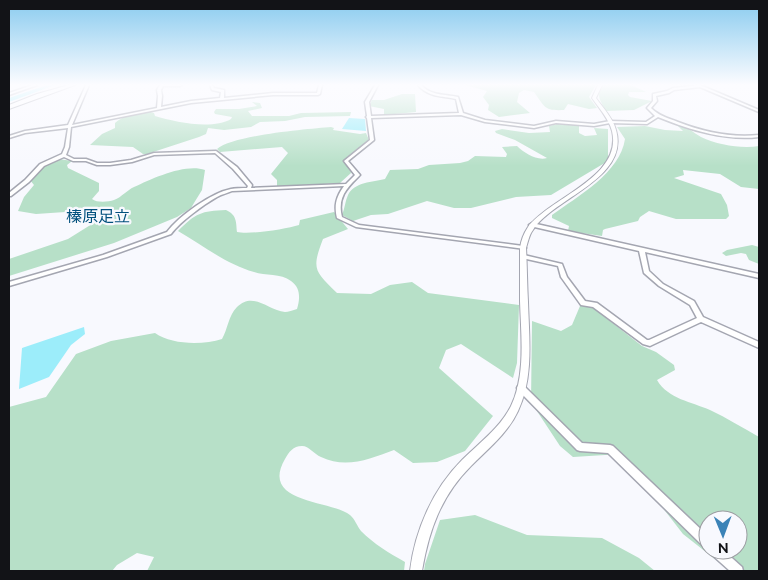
<svg xmlns="http://www.w3.org/2000/svg" width="768" height="580" viewBox="0 0 768 580" font-family="Raleway,'Noto Sans JP',sans-serif">
<rect width="100%" height="100%" fill="#f8f9fe"/>
<g fill="#b7e0c8" fill-rule="evenodd">
<path d="M465 85H596L589 97 597 108 589 109 568 104 564 110C544 111 545 107 534 92L524 90 519 93 517 102 530 113 499 117 488 110 489 105 483 97 487 91Z"/>
<path d="M602 85H631L646 92H629L628 95 630 97 652 101 634 110 606 111C601 102 595 94 602 85Z"/>
<polygon points="402,94 415,94 416,112 384,115 384,109 369,106 372,100 384,100"/>
<path d="M252 102 260 103 262 108 248 111 252 116H289L301 113 351 112 350 116 305 117 285 121 260 122 251 127 224 130 208 128 206 134 199 137 147 154H143L133 147 90 145 102 134 115 128V123C123 116 143 109 154 113L155 116C175 122 212 130 231 119L232 117 215 114 214 112 216 109H239L257 106Z"/>
<path d="M558 124 579 125V133L585 136 597 135 594 128 608 129V161L551 195 516 197 471 208H454L427 201 388 214 371 215 353 221 342 215C345 208 345 201 348 195 354 182 373 182 385 179L390 170 418 169 429 165 460 163 468 161 475 156 506 157 507 154 502 147 517 146C524 153 537 161 547 158L515 140 496 133 495 131 502 129 529 133 550 132 549 126Z"/>
<path d="M677 125C688 126 692 132 701 137 718 145 742 149 759 146V189L741 187 720 174 683 170 684 175 674 178 721 194 727 205 729 216 726 219H676L649 211 640 217 638 221 605 229 603 230 602 236 568 231 569 226 552 218V215C578 196 620 173 625 139L617 127 645 126 665 130 683 131Z"/>
<path d="M331 127 334 128 333 130 360 134 366 133 369 140 347 157 351 173 340 183 277 187V180L271 174 288 153 282 147 220 152 217 149C233 135 308 129 331 127Z"/>
<path d="M59 159 72 161 67 165 68 168 99 183V191L92 199C97 203 108 202 114 200 122 197 127 190 134 187 153 178 186 163 205 170L202 190 194 203 191 208 177 217 114 243 9 276V259L68 239 92 224 112 216 115 212 109 209 36 214 18 211 24 197 34 185 30 180 42 167Z"/>
<path d="M226 210C237 215 236 222 237 232 249 235 286 229 299 225L300 220 334 212 348 229 323 239C311 270 315 271 337 293L371 294 390 285 412 282 428 293 519 305 517 363 513 378 461 344 446 350 439 368 493 416 465 451 437 462 413 463 394 450C370 459 346 469 321 457 314 454 309 446 302 446 293 446 289 452 285 459 259 504 332 500 350 515 355 519 357 526 361 531 374 544 389 553 405 562L404 571H147L154 557 137 553 117 565 112 571H9V407L46 397 76 354 111 341 155 333C172 345 203 345 222 339 228 329 228 316 237 307 253 291 268 310 285 312 288 312 293 310 297 309 300 299 301 288 291 281 281 273 265 276 254 272 226 264 202 245 178 231 196 213 201 211 226 210Z"/>
<polygon points="752,245 759,247 759,264 749,260 746,254 741,253 726,256 722,253 727,250"/>
<path d="M580 306 592 307 642 346 656 352 674 365 675 370 657 380C668 399 692 402 710 410 727 418 743 428 759 437V571H730L683 534 621 454 573 457 560 446 531 402 532 321 561 331 572 325ZM708 520H738V550H708Z"/>
<polygon points="475,515 527,535 602,538 639,558 655,571 424,571 425,564 440,520"/>
</g>
<g fill="#9cedfa">
<polygon points="349,118 365,119 366,131 342,129"/>
<polygon points="84,327 85,334 71,345 49,377 19,389 22,348"/>
</g>
<g fill="none" stroke-linecap="round" stroke-linejoin="round">
<polygon fill="#9cedfa" fill-rule="evenodd" points="47,85 55,85 9,102 9,98"/>
<g stroke="#a4a6b1" stroke-width="3">
<g id="minor">
<polygon points="33,85 37,85 9,95 9,93"/>
<path d="M86 85H89L72 125 157 108 158 96 157 90 160 85H182L180 86H163L161 90 162 96 161 107 191 101 220 98 221 92 212 90 210 85H212L214 88 224 90V98L273 93H317L319 85H322L320 94 318 95H273L191 103 71 127 69 147 66 155 74 159H86L97 163H110L131 160 154 153 216 151 237 167 252 185 251 188 346 184 355 175 344 161 370 140 367 118 366 117 367 116 365 102 375 85H378L369 102 371 116 459 113 456 99C442 96 428 97 418 85H421C431 96 445 94 458 97L463 113 485 120 534 126 556 121 594 124 610 121 646 122 655 116 647 108 653 101V94L667 91 673 88 700 85 759 110V112L700 87 674 90 669 93 656 96 657 101 651 108C659 116 668 118 678 122 704 132 731 138 759 135V137C725 141 690 130 658 117L647 124 610 123 594 126 556 123 534 128 485 122 461 115 371 118 374 140 348 161 360 175C347 188 337 197 342 217L359 225 523 246 526 248 525 249 356 227 337 218C334 206 336 197 344 186L232 191C228 193 222 194 217 197 203 205 181 221 171 234L107 257 9 286V282L103 255 167 232C179 216 211 193 231 189 236 188 242 188 247 188L248 186 233 169 215 153 154 155 132 162 110 165H97L86 161H73L64 157 44 166 29 182 11 196H9V193L25 180 40 164 62 154 65 147 68 128 25 133 9 138V136L25 131 68 125Z"/>
<polygon points="532,223 759,274 759,278 645,252 649,271 663,284 694,301 703,317 759,342 759,348 701,322 652,345 650,346 643,344 593,307 581,305 561,277 558,266 522,258 521,257 522,256 524,255 562,264 567,277 585,301 597,303 647,340 649,340 697,318 690,305 659,286 644,273 639,251 530,226 529,225"/>
<polygon points="521,385 524,386 582,443 610,445 613,446 708,536 708,548 704,547 608,453 580,451 577,450 518,390 517,388 518,386"/>
<polygon points="710,550 723,550 742,567 743,571 730,571 711,554"/>
</g>
</g>
<g stroke="#a4a6b1" stroke-width="2">
<path id="tertiary" d="M598 85H602L596 98C603 108 613 118 616 130 630 179 553 198 533 230 529 235 528 242 526 248 527 266 527 284 528 302 529 338 534 377 518 411 508 433 488 449 471 466 441 496 429 530 422 571H410C415 530 433 489 462 460 479 443 500 428 511 406 526 375 521 335 520 301 520 283 520 266 520 248 521 240 524 233 528 227 551 197 623 177 612 131 609 119 599 108 592 98Z"/>
</g>
<g stroke="#a4a6b1" stroke-width="2">
<polygon id="primary" points="69,85 75,85 9,109 9,105 37,94"/>
</g>
<use href="#minor" fill="#fff" fill-rule="evenodd"/>
<use href="#tertiary" fill="#fff" fill-rule="evenodd"/>
<use href="#primary" fill="#fff" fill-rule="evenodd"/>
</g>
<linearGradient id="sky" x2="0" y2="1"><stop stop-color="#89cbef"/><stop offset="0.51" stop-color="#fcfcff"/><stop offset="1" stop-color="#fcfcff" stop-opacity="0"/></linearGradient>
<rect width="768" height="166" fill="url(#sky)"/>
<g text-anchor="middle" dominant-baseline="central" stroke-width="4.5" stroke-linejoin="round" paint-order="stroke">
<g font-size="16" fill="#02507d" stroke="#f8f9fe">
<text x="98" y="216">榛原足立</text>
</g>
</g>
<rect width="768" height="580" fill="none" stroke="#121317" stroke-width="20"/>
<g transform="translate(723 535) rotate(179)"><circle r="24" fill="#f8f9fe" stroke="#9c9da2"/>
<path d="M0-4L9 19L0 12L-9 19Z" fill="#3b83b7"/>
<text y="-8" font-size="14" font-weight="bold" text-anchor="middle" fill="#121317">N</text>
</g>
</svg>
